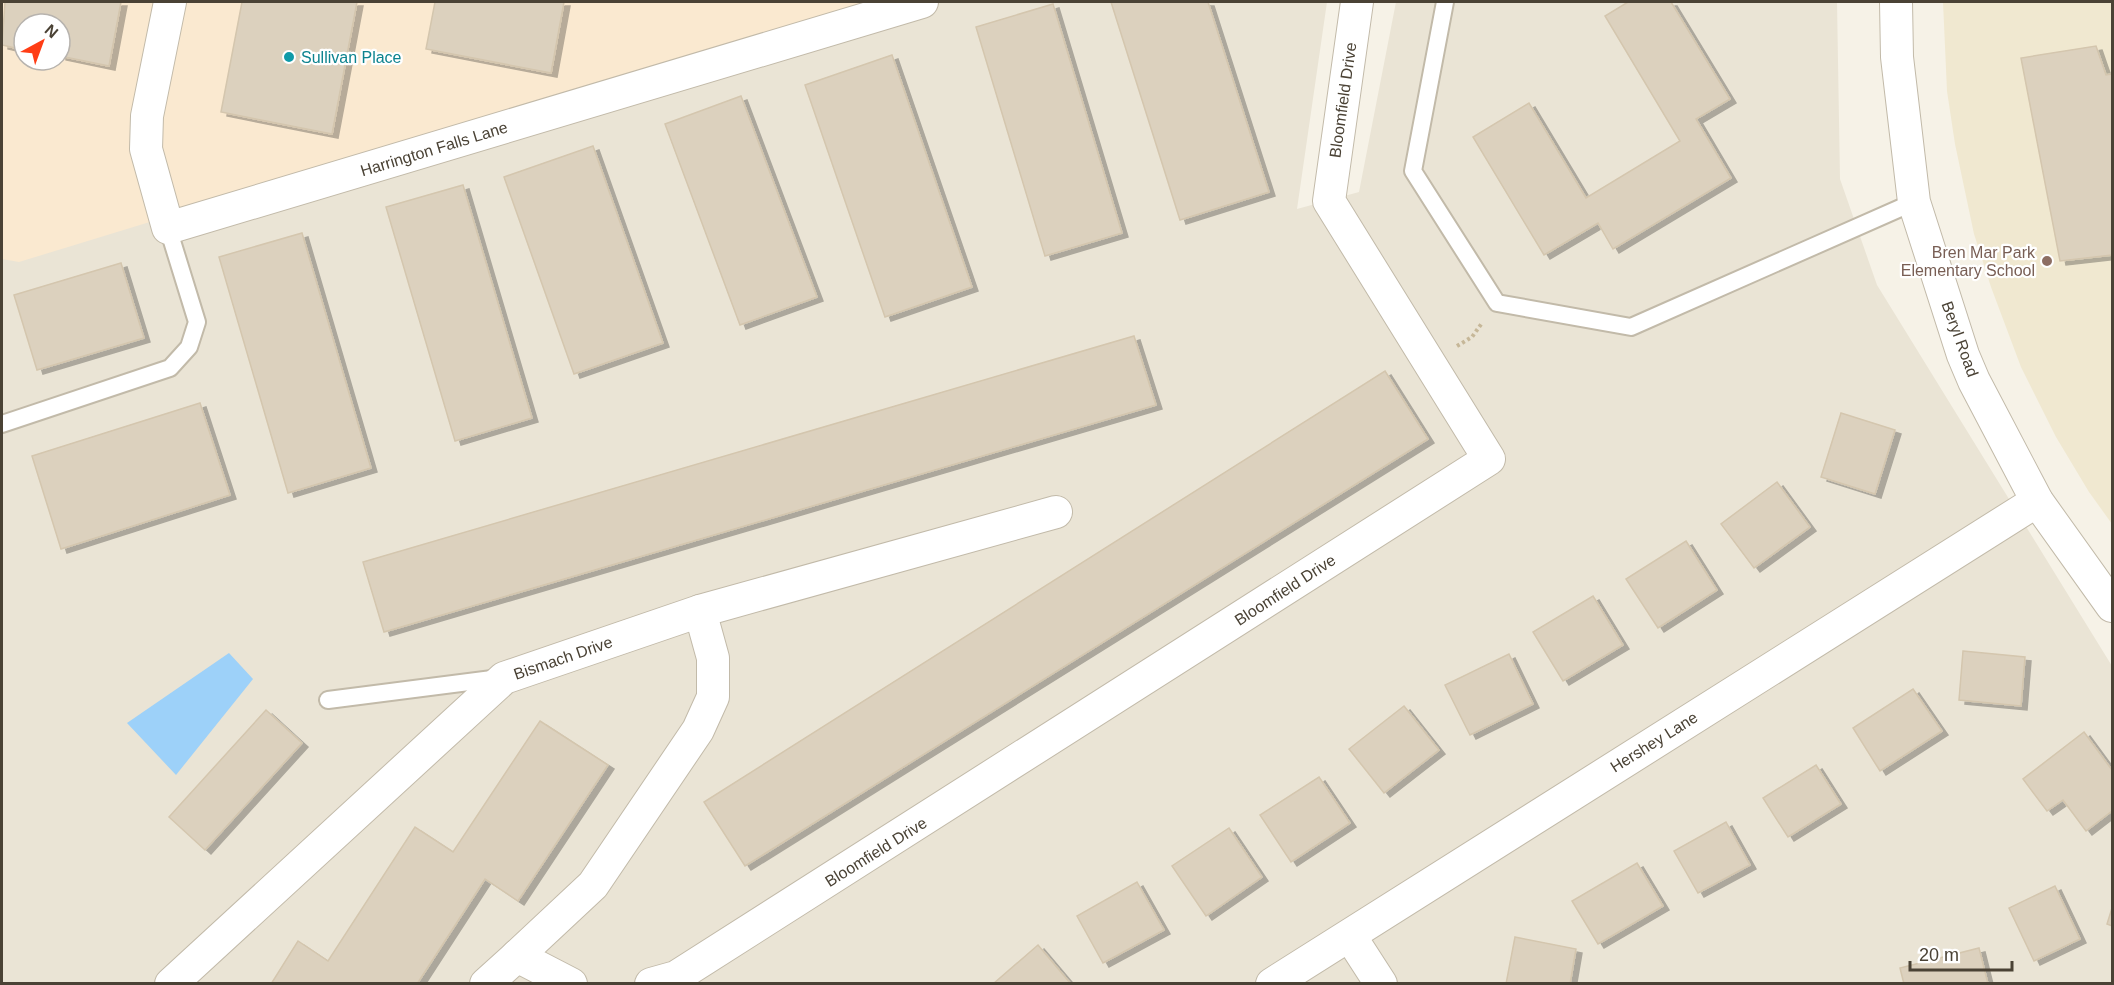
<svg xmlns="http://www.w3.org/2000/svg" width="2114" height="985" viewBox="0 0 2114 985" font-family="Arial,sans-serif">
<defs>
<filter id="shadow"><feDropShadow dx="6" dy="4" stdDeviation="0" flood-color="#0004"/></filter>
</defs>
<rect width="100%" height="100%" fill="#f6f2e7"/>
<path fill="#eae4d5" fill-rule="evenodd" d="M2 2H1327L1297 209 1359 192 1396 2H1837L1840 179 1877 285 2112 666V983L2 984ZM24 24H60V60H24Z"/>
<path fill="#fae9d0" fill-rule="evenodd" d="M2 2H870L19 262 2 259ZM24 24H60V60H24Z"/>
<polygon fill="#f0e8d0" points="1943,2 2112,2 2112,524 2089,492 2056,437 2021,367 1991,287 1974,234 1955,144 1947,91"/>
<polygon fill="#9dd1f9" points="229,653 253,679 176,775 127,723"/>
<g fill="#dcd1be" stroke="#d4c6ae" stroke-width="1.5" filter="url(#shadow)">
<polygon points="5,2 121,2 109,66 60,56 60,24 24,24 24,50 2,45"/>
<polygon points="242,2 357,2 332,134 221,112"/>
<polygon points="435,2 564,2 551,73 426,49"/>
<polygon points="1111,2 1208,2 1269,192 1180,220"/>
<polygon points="1628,2 1671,2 1730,99 1696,119 1731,178 1613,249 1598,223 1544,255 1473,137 1529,103 1586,198 1680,141 1605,16"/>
<polygon points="1053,4 1122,233 1045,256 976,27"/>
<polygon points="2096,46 2106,75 2112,74 2112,255 2060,261 2021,58"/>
<polygon points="892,55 972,287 885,317 805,85"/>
<polygon points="741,96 817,297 740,325 665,124"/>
<polygon points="593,146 663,343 574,374 504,177"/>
<polygon points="463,185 532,418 455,441 386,207"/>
<polygon points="302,233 371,468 288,493 219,257"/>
<polygon points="121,263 144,338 37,370 14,295"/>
<polygon points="1134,336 1156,405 384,632 363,562"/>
<polygon points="1385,371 1428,439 745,866 704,802"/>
<polygon points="200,403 230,495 61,549 32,456"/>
<polygon points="1841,413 1895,430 1875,494 1821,477"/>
<polygon points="1777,482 1810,527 1754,568 1721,524"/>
<polygon points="1686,541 1717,590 1658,628 1626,579"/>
<polygon points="1593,596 1623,645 1563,681 1533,632"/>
<polygon points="1963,651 2025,657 2021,706 1959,700"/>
<polygon points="1509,654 1533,704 1470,735 1445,685"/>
<polygon points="1913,689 1942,731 1880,771 1853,728"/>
<polygon points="1404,706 1439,750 1384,793 1349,749"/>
<polygon points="266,710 302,743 205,850 169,817"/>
<polygon points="540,721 608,765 518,901 485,879 417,984 271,984 298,941 328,961 415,827 453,852"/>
<polygon points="2084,732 2112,770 2112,811 2086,831 2063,800 2047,811 2023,779"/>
<polygon points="1816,765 1841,804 1788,837 1763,798"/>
<polygon points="1319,777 1350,823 1291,862 1260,815"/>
<polygon points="1726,822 1750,865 1698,893 1674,851"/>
<polygon points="1229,828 1262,877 1206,916 1172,866"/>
<polygon points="1637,863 1663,906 1598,944 1572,901"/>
<polygon points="1137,882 1164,930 1103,963 1077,916"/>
<polygon points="2055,886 2080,939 2034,961 2009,908"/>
<polygon points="2112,908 2112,926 2107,924"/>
<polygon points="1515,937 1576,949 1570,984 1506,984"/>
<polygon points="1038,945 1071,984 993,984"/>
<polygon points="1979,948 1988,984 1904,984 1900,968"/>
</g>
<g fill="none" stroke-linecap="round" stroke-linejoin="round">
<g stroke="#c2baa9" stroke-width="20">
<g id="lane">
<polyline points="1445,2 1413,171 1497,303 1631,327 1914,202"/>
<polyline points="2,424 170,368 189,347 197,322 168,228"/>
<polyline points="328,700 500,678"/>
</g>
</g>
<g stroke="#c2baa9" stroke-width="34">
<g id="street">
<polyline points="170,2 147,116 146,149 168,228 922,2"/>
<polyline points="1896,2 1897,57 1914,202 1963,355 1974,381 2037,501 2112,606"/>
<polyline points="1350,936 1381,984"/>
<polyline points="517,956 593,885 698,730 713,697 713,658 700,611"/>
<polyline points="171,984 504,678 700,611 1056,512"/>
<polyline points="486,984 517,956 571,984"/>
<polyline points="651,984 676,977 1489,459 1329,201 1357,2"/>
<polyline points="1272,984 2037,501"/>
</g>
</g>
<polyline stroke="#c6b798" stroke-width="4" stroke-dasharray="3 3" stroke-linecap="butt" points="1457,346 1472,337 1482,323"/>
<use href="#lane" stroke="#fff" stroke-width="16"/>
<use href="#street" stroke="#fff" stroke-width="32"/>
</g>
<circle fill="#0f9aa8" stroke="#fff" stroke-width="2" cx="289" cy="57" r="6"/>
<circle fill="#8d6e63" stroke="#fff" stroke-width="2" cx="2047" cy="261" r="6"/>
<g text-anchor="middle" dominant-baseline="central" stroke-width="4.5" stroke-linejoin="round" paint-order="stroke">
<g font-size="16" fill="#0d838f" stroke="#fff" text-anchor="start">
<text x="301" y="57">Sullivan Place</text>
</g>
<g font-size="16" fill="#4a4235" stroke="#fff">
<text transform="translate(1343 100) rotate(-82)">Bloomfield Drive</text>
<text transform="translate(434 149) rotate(-17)">Harrington Falls Lane</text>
<text transform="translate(1960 339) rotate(70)">Beryl Road</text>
<text transform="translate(1285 590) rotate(-33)">Bloomfield Drive</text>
<text transform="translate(563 658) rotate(-19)">Bismach Drive</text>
<text transform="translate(1654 742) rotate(-32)">Hershey Lane</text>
<text transform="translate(876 852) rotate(-32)">Bloomfield Drive</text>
</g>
<g font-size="16" fill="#785e54" stroke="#fff" text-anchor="end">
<text x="2035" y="252">Bren Mar Park<tspan x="2035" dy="18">Elementary School</tspan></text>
</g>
</g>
<rect width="2114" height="985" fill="none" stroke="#4a4235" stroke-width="6"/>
<g transform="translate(42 42) rotate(41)"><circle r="28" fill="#ffffff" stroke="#b7b3ae" stroke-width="1.5"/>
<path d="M0-4.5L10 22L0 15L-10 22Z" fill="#ff3d15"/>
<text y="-9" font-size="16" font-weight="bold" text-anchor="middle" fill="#4a4235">N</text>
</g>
<path d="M1910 961v9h102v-9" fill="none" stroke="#4a4235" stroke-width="3"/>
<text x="1919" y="961" font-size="18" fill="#4a4235" stroke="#ffffff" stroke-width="4.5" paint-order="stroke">20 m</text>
</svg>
